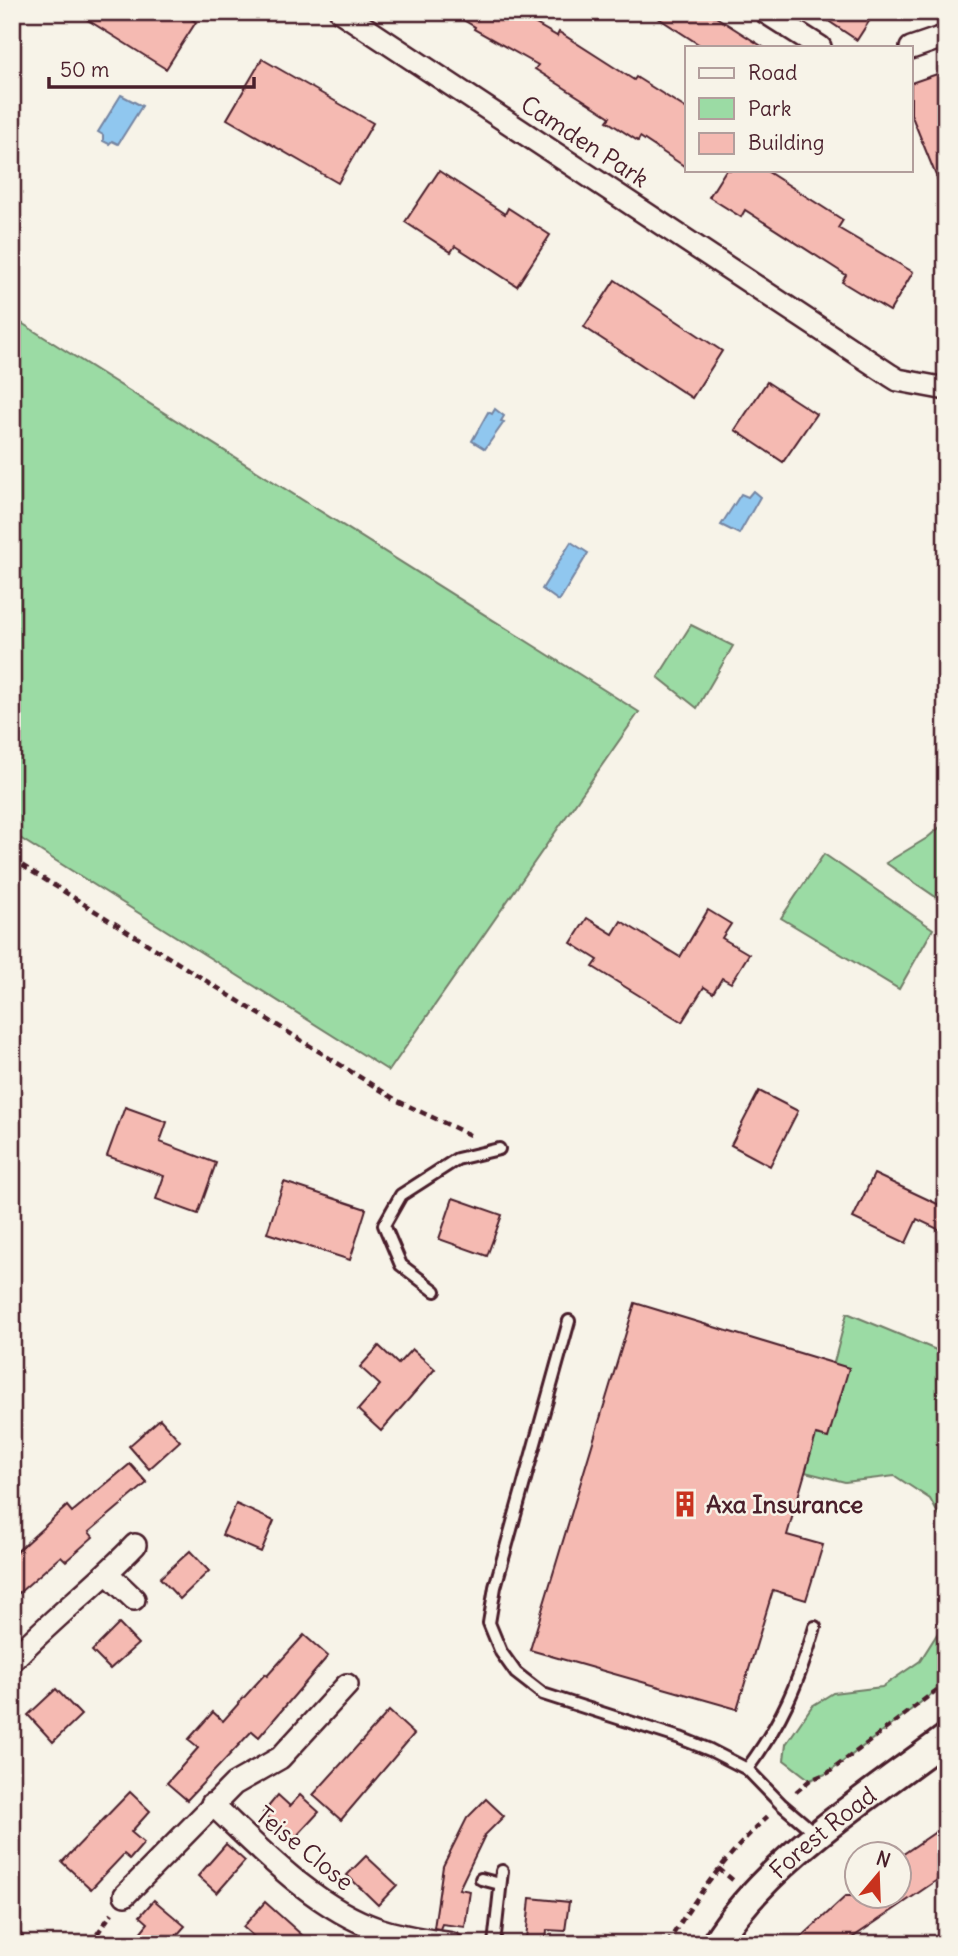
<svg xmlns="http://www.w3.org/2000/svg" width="958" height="1956" viewBox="0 0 958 1956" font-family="Delius,sans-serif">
<rect width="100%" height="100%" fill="#f7f3e8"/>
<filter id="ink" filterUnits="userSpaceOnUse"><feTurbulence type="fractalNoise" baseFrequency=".0143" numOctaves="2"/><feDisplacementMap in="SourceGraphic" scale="14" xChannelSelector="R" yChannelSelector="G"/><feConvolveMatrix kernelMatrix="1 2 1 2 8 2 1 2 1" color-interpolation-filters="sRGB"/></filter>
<g filter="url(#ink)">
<g fill="#9bdba4" stroke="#727d68" stroke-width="2">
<polygon points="12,317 639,712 389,1071 12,833"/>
<polygon points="691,625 733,646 697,708 658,677"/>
<polygon points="946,822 946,904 886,863 927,838"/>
<polygon points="824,854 933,929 899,989 781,918"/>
<polygon points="847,1313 946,1354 946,1528 930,1499 895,1476 845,1482 805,1472"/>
<polygon points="946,1620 946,1683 828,1773 810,1780 784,1760 786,1744 812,1706 833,1693 882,1687 920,1661"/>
</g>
<g fill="#90c7ef" stroke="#7484a1" stroke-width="2">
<polygon points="121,95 142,106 118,144 112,141 109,144 103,141 103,135 98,132"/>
<polygon points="495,409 504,416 501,421 504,422 485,449 472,441 488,412 492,414"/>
<polygon points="753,491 760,497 739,534 721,525 741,494 748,497"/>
<polygon points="571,542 588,553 559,601 542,589"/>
</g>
<g fill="#f5bab2" stroke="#4a1f2b" stroke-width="2">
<polygon points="75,12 180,12 196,22 166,69"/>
<polygon points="450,12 515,12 557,36 559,32 634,80 636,77 687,109 687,168 640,137 638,141 607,121 610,117 535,69 538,65 474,29 475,27"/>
<polygon points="649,12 708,12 763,47 703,47"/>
<polygon points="815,12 875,12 857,40"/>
<polygon points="262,59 373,123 338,183 227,119"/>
<polygon points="946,71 946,198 945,198 911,114 911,83"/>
<polygon points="726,170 765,170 843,220 838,228 913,272 890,311 842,282 846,275 745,210 741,217 709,197"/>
<polygon points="439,171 505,214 508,208 550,235 517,286 455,246 451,252 405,222"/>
<polygon points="615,280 722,351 692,398 584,327"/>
<polygon points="767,382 816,414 783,462 735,430"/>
<polygon points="708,910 731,924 722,938 749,954 731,983 722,978 713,993 704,987 682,1022 593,967 598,960 571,943 587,918 613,934 621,921 680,957"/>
<polygon points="759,1091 798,1111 770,1166 731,1145"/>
<polygon points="125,1107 167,1122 160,1142 216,1163 198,1214 156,1199 164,1176 107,1156"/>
<polygon points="874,1174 946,1208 946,1233 917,1219 906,1243 853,1218"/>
<polygon points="284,1182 366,1209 350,1260 267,1233"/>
<polygon points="453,1198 502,1215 487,1256 439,1239"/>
<polygon points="635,1303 849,1368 828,1438 816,1435 787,1535 823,1545 806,1600 773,1590 737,1709 530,1650"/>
<polygon points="379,1346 398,1364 412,1349 435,1369 381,1431 358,1410 380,1385 360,1367"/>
<polygon points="160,1419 180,1441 149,1469 129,1446"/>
<polygon points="130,1464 147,1483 89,1532 93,1537 66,1561 61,1556 12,1599 12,1556 67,1506 72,1512"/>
<polygon points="236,1504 274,1521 261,1552 222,1535"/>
<polygon points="190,1551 209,1571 180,1599 160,1578"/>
<polygon points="119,1624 138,1644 110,1669 92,1651"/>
<polygon points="304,1635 328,1656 259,1737 252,1731 187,1800 167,1783 198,1748 188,1740 213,1712 223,1721 265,1674 267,1676"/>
<polygon points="56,1689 81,1715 53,1742 28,1715"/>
<polygon points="389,1711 414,1734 341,1820 313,1795"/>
<polygon points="130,1792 150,1811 131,1832 144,1843 130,1859 124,1854 91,1889 62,1862"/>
<polygon points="278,1795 290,1806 300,1795 319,1812 293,1840 263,1813"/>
<polygon points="486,1799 504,1816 485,1835 459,1889 470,1891 465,1927 442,1924 440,1929 434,1928 443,1866 467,1818"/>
<polygon points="946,1825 946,1874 843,1944 794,1944 846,1896 899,1896 899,1857"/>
<polygon points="226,1844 245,1861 217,1893 198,1876"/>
<polygon points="366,1856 397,1885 378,1905 347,1875"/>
<polygon points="530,1898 569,1902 565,1931 547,1930 546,1941 526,1939"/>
<polygon points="154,1900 185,1926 169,1944 131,1944 148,1923 140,1916"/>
<polygon points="265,1902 312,1944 262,1944 243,1927"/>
</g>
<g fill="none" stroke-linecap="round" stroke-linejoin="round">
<g stroke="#4a1f2b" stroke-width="16">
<g id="service">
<polyline points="435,1291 401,1265 384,1225 401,1195 457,1159 499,1149"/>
<polyline points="569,1321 495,1587 489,1623 501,1652 516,1673 543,1694 680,1738 710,1750 747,1769 781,1804 816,1834"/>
<path d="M747 1769C782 1722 798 1684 815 1627"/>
<polyline points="481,1879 500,1884"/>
<polyline points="494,1944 502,1871"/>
</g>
</g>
<g stroke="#4a1f2b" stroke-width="26">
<g id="minor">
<polyline points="341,12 890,375 898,380 941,388 946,386"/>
<polyline points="765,12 820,47"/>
<polyline points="911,48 946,36"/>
<polyline points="108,1574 134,1599"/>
<path d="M12 1661C51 1619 96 1586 135 1545"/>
<path d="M212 1804C260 1849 315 1908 378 1929 402 1937 427 1940 452 1944"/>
<polyline points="125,1895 234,1784 280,1758 347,1685"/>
<polyline points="12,1942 13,1944"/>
</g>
</g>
<g stroke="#4a1f2b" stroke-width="32">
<g id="tertiary">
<path id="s1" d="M715 1944C767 1860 868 1797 946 1738"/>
</g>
</g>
<g stroke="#4a1f2b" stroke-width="4.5" stroke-dasharray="7 5" stroke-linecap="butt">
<polyline points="12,859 398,1101 470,1135"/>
<polyline points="796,1792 810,1780 828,1773 946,1683"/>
<polyline points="718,1868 734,1881"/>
<polyline points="90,1944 112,1913"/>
<path d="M667 1944C696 1897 727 1854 768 1816"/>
</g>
<use href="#service" stroke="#f7f3e8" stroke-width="10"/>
<use href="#minor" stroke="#f7f3e8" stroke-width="21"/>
<use href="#tertiary" stroke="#f7f3e8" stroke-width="26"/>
</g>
</g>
<defs>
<g id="building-bare" transform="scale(2.1)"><path d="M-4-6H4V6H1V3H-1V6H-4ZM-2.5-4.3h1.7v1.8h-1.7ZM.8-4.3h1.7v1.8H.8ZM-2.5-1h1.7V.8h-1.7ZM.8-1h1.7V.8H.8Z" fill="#c8321e" stroke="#f7f3e8" stroke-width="2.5" paint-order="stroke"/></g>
</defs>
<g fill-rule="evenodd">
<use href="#building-bare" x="685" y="1504"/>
</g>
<g text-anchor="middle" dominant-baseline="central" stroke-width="5" stroke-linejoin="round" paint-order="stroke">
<g font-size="24" fill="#4a1f2b" stroke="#f7f3e8">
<text transform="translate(585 141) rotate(33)">Camden Park</text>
<text stroke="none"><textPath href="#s1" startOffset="156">Forest Road</textPath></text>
<text transform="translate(305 1848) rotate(39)">Teise Close</text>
</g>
<g font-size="24" font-weight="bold" fill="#4a1f2b" stroke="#f7f3e8" text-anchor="start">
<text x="706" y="1504">Axa Insurance</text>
</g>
</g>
<rect width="958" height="1956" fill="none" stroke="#f7f3e8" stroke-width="42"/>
<rect x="21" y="21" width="916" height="1914" fill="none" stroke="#4a1f2b" stroke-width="2.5" filter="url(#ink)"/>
<rect x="685" y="46" width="228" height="126" fill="#f7f3e8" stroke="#b29e9c" stroke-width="2"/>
<rect x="699" y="68" width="35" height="10" fill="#f7f3e8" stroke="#b29e9c" stroke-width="2"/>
<text x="748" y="80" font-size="21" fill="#4a1f2b">Road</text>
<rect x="699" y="98" width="35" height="21" fill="#9bdba4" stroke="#b29e9c" stroke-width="2"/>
<text x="748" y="116" font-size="21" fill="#4a1f2b">Park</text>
<rect x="699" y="133" width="35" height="21" fill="#f5bab2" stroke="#b29e9c" stroke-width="2"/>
<text x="748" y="150" font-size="21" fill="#4a1f2b">Building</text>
<g transform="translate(878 1875) rotate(19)"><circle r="33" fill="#f7f3e8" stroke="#b29e9c" stroke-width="2"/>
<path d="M0-5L12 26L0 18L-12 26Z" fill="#c8321e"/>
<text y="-10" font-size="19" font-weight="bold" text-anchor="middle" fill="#4a1f2b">N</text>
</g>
<path d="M49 77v10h205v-10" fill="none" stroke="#4a1f2b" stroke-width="3.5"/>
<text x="60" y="77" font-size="21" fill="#4a1f2b" stroke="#f7f3e8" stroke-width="5" paint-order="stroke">50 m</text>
</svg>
